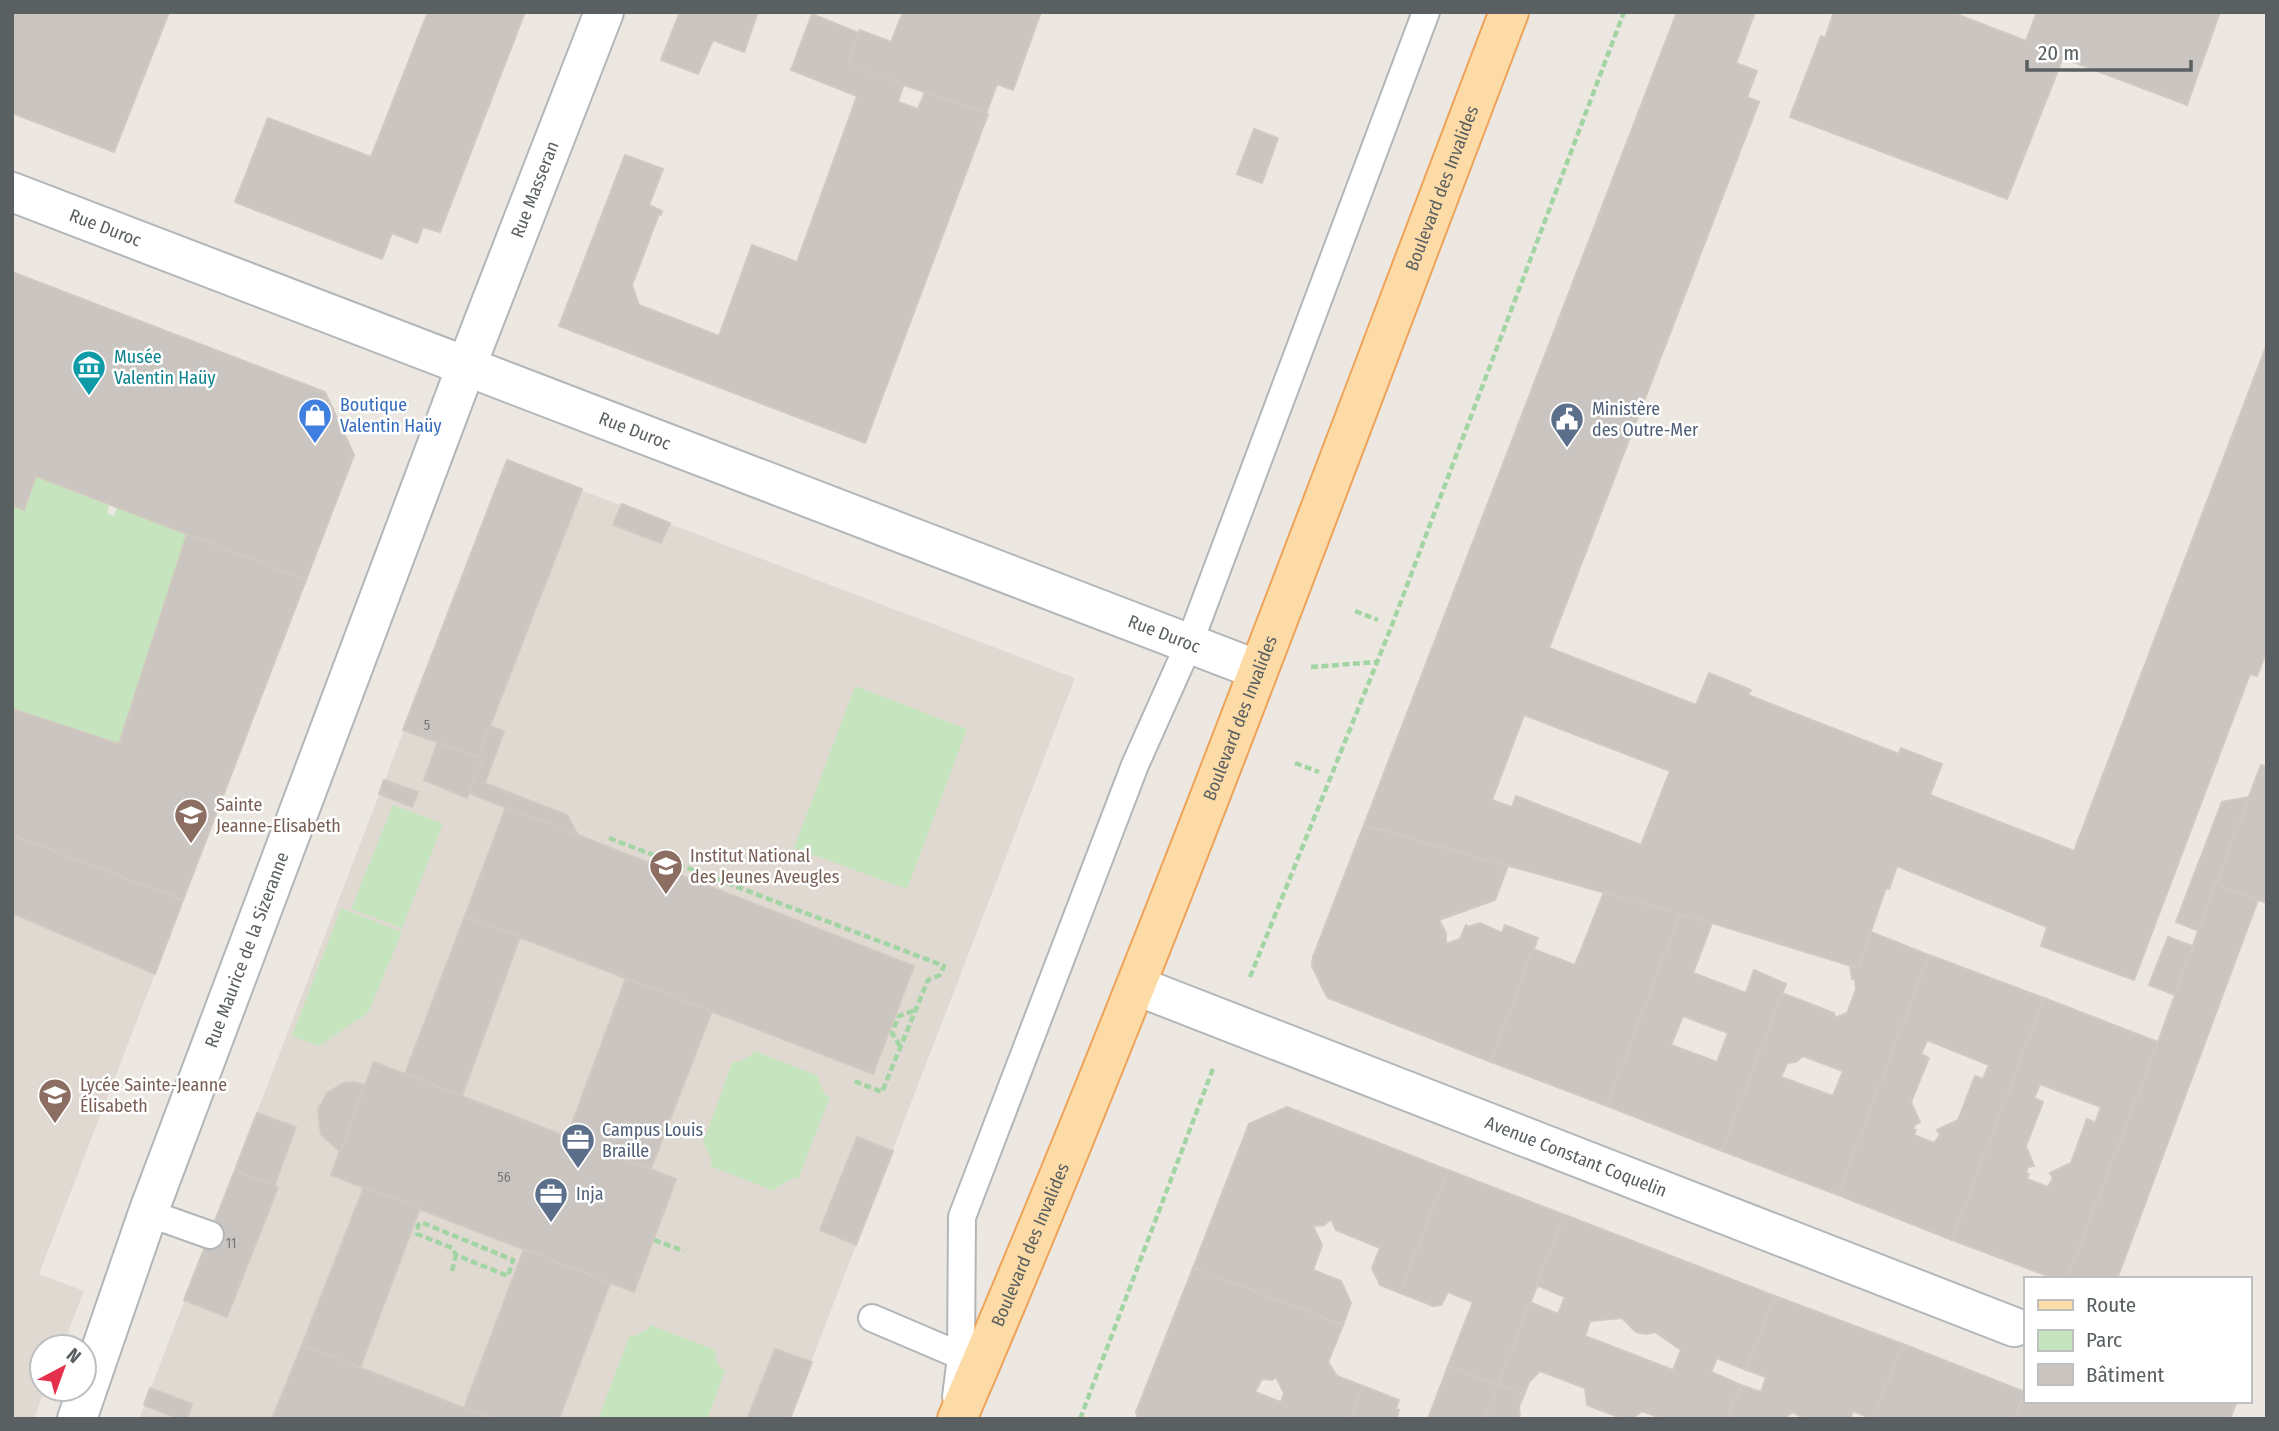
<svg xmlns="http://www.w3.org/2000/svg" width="2279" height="1431" viewBox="0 0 2279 1431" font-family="'Fira Sans Condensed',sans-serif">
<rect width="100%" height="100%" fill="#ece8e1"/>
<g fill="#dfd9d2">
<polygon points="507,462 1075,678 789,1419 139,1419"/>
<polygon points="12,913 155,974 39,1274 84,1291 62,1347 42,1347 42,1389 45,1389 34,1419 12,1419"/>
</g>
<g fill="#c6e4be">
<polygon points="36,476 110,504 107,513 114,516 117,507 187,534 119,744 12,709 12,505 24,509"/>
<polygon points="855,686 967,729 907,889 794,848"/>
<polygon points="393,805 443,824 402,928 351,909"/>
<polygon points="341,908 402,932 368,1013 319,1046 292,1036"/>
<polygon points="754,1051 819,1076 818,1079 825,1095 830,1097 798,1179 794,1178 777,1187 774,1191 710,1166 712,1161 703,1142 733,1061 738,1062 752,1055"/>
<path d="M651 1325 715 1350C714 1357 719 1368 725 1371L707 1419H598L630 1335 635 1336 649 1328Z"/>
</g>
<g fill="#cac5c1" stroke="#d1c8c0" stroke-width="2" fill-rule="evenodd">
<polygon points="12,12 169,12 114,152 12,113"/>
<polygon points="428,12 525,12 440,232 423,227 417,243 392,233 382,259 235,202 268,118 371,157"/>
<polygon points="680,12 758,12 744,52 713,40 698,74 661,60"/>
<polygon points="903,12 1041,12 1013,90 997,84 986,114 847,65 860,30 891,42"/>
<path d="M1677 12H1755L1736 63 1757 71 1747 97 1759 102 1549 648 1696 705 1709 673 1751 690 1748 695 1899 754 1901 748 1942 764 1930 795 2074 851 2267 344V650L2257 676 2250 674 2134 980 2041 946 2047 927 1897 866 1889 889 1886 888 1858 968 1712 923 1364 825ZM1524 715 1670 771 1641 845 1516 796 1512 807 1492 800Z"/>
<polygon points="1834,12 1951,12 2026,41 2037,12 2220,12 2187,105 2063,58 2007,199 1790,117 1821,36 1825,38"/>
<polygon points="812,14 859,33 847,65 904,84 898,102 918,109 925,92 988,114 865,443 559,326 625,155 663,169 649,205 662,211 661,215 659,214 632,285 639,305 719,336 752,245 797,262 857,96 791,70"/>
<polygon points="1254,129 1278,138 1262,183 1237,174"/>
<polygon points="12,272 325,392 354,455 306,580 36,476 24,510 12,505"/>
<polygon points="507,460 582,489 478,757 403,730"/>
<polygon points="622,504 670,523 661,543 613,525"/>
<polygon points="187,534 306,580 183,900 12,835 12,709 119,744"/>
<polygon points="490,726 504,731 485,783 567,815 579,837 469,793 482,759 477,757"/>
<polygon points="438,742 482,759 467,798 424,780"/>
<polygon points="2261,765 2267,767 2267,903 2215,884"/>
<polygon points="384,780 418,792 412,807 379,794"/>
<polygon points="2249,797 2199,931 2176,922 2222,802"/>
<polygon points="506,807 914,966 873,1074 465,916"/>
<polygon points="1364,825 1508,866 1495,900 1439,920 1446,933 1446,944 1460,939 1466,925 1468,927 1480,923 1502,933 1505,925 1538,938 1491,1062 1328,998 1326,995 1312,966 1313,957"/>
<polygon points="12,835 183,900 155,974 12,913"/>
<polygon points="2215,884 2258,900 2117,1279 2067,1279 2158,1042"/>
<polygon points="1604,892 1680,914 1607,1106 1491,1062 1533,949 1575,965"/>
<path d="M1680 914 1712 923 1693 973 1746 993 1754 970 1786 984 1722 1151 1607 1106ZM1683 1016 1728 1033 1717 1062 1671 1045Z"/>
<polygon points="465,916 520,937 462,1096 405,1074"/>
<path d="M1871 932 1929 955 1838 1195 1722 1151 1782 993 1834 1013 1835 1018 1847 1013 1856 989 1855 979H1852L1850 965 1858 968ZM1803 1056 1843 1071 1833 1096 1781 1077 1787 1063 1796 1062Z"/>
<polygon points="2168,937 2193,946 2175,995 2149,985"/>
<path d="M1929 955 2044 998 1952 1240 1838 1195ZM1927 1040 1989 1065 1983 1079 1975 1076 1958 1120 1937 1130 1940 1135 1934 1143 1914 1135 1916 1130 1913 1129 1915 1125 1920 1122 1911 1102 1929 1058 1921 1054Z"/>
<polygon points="626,978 712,1011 651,1169 567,1137"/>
<path d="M2044 998 2158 1042 2067 1279H2056L1952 1240ZM2040 1084 2101 1107 2095 1123 2087 1119 2071 1163 2050 1173 2053 1178 2048 1187 2027 1179 2029 1174 2026 1173 2028 1167 2034 1166 2026 1146 2043 1102 2034 1098Z"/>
<polygon points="374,1062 676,1179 634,1292 331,1175"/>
<polygon points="354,1082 365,1085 340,1152 321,1134 318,1110 327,1093 344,1083"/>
<polygon points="1287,1107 1448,1170 1400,1293 1380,1285 1372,1268 1380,1248 1336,1230 1331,1219 1324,1225 1313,1226 1322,1245 1313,1270 1341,1281 1351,1303 1343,1325 1193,1268 1249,1124"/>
<polygon points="257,1113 296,1127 274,1186 235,1170"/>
<polygon points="857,1137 893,1151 856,1245 820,1230"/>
<polygon points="235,1170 278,1187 227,1317 184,1300"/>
<polygon points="1448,1170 1565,1215 1498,1385 1448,1366 1473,1302 1448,1292 1441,1305 1433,1306 1400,1293"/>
<polygon points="364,1187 420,1208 360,1368 302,1345"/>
<path d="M1565 1215 1775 1296 1746 1370 1717 1358 1711 1372 1741 1385 1727 1419H1663L1642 1411 1632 1419H1624L1587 1405 1585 1388 1540 1371 1529 1382 1524 1395 1498 1385 1530 1302 1558 1314 1565 1297 1536 1285ZM1622 1318 1636 1332 1647 1334 1655 1332 1681 1350 1673 1370 1585 1336 1590 1321Z"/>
<polygon points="524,1249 610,1283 559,1419 492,1419 464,1408"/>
<path d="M1193 1268 1343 1325 1328 1362 1337 1376 1363 1386 1351 1419H1138L1136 1412ZM1276 1377 1284 1393 1281 1402 1255 1392 1262 1379 1272 1380Z"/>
<polygon points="1775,1296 1903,1344 1872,1419 1853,1411 1850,1419 1806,1419 1792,1412 1784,1419 1727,1419 1741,1385 1761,1392 1766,1377 1746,1370"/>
<polygon points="1903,1344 2025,1392 2015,1419 1872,1419"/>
<polygon points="302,1345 464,1408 492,1419 272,1419"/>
<polygon points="775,1349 812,1362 790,1419 747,1419"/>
<polygon points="1448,1366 1498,1385 1485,1419 1428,1419"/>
<polygon points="1498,1385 1524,1395 1519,1406 1520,1419 1485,1419"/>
<polygon points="1363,1386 1399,1400 1396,1409 1399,1410 1397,1417 1402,1419 1351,1419"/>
<polygon points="150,1388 192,1404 187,1419 179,1419 144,1405"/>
<polygon points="2025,1391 2025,1401 2237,1401 2230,1419 2015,1419"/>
</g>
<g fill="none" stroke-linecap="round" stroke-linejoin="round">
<g stroke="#b2b6b9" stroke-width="30">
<g id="service">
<polyline points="148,1213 210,1235"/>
<polyline points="872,1318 973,1361"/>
<polyline points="956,1397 961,1357 962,1217 1135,765 1189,644 1426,12"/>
</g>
</g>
<g stroke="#b2b6b9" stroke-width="42">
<g id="minor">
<path id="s1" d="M1137 986 2014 1327"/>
<path id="s2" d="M77 1419 148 1213 466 367 604 12"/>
</g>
</g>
<g stroke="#b2b6b9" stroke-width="42">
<g id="tertiary">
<path id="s3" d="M12 192 1258 670"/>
</g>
</g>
<g stroke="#eda35a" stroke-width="42">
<g id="primary">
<path id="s4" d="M957 1419C1156 956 1329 483 1509 12"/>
</g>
</g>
<g stroke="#a2d5a3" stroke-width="4.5" stroke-dasharray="7 3.5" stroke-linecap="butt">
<polyline points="1355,611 1378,620"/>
<polyline points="1311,667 1377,662"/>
<polyline points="1295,763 1319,772"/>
<polyline points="609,838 944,966 940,975 928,980 882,1092 854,1081"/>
<polyline points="1250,977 1392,625 1624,12"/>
<polyline points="900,1046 892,1033 899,1016 915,1010"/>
<polygon points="423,1223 513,1260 508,1276 456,1255 452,1248 417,1234 418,1225"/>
<polyline points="654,1240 684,1251"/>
<polyline points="452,1271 456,1255"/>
<polyline points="1080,1419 1214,1066"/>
</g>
<use href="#service" stroke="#fff" stroke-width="26"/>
<use href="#minor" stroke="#fff" stroke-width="38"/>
<use href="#tertiary" stroke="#fff" stroke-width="38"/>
<use href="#primary" stroke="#fddba6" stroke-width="38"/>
</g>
<defs>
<g id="museum-pin" transform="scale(1.75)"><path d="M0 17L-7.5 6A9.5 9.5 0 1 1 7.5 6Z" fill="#0f9aa8" stroke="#fff"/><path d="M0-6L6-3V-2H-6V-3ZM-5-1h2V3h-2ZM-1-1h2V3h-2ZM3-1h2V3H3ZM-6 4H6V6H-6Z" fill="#fff"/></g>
<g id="shop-pin" transform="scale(1.75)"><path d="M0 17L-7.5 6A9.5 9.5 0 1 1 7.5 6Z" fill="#3f7fe0" stroke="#fff"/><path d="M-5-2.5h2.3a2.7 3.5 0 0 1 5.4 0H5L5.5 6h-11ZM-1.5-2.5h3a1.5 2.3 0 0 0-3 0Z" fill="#fff"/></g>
<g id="civic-pin" transform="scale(1.75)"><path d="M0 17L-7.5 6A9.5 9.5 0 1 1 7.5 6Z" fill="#5c6f8a" stroke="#fff"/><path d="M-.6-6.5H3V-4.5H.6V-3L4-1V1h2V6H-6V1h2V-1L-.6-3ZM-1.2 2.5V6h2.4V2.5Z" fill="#fff"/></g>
<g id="school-pin" transform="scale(1.75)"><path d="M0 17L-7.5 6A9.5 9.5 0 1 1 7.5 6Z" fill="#8d6e63" stroke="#fff"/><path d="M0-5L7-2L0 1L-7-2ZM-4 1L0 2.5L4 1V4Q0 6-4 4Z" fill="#fff"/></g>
<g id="office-pin" transform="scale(1.75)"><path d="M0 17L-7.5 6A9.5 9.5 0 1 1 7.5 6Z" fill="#5c6f8a" stroke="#fff"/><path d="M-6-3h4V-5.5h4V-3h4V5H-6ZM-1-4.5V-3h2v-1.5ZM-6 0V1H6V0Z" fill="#fff"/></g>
</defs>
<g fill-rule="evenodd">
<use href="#museum-pin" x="89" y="367"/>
<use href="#shop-pin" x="315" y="415"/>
<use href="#civic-pin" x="1567" y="419"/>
<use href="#school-pin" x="191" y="815"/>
<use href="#school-pin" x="666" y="866"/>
<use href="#school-pin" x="55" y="1095"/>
<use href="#office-pin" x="578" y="1140"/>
<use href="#office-pin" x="551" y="1194"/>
</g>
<g text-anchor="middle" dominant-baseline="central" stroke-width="5" stroke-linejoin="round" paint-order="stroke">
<g font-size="14" fill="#76787a">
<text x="427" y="725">5</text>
<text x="504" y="1177">56</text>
<text x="231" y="1243">11</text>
</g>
<g font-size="18" fill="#5a5f62" stroke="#fff">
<text stroke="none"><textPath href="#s4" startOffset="1323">Boulevard des Invalides</textPath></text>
<text stroke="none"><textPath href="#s2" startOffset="1312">Rue Masseran</textPath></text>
<text stroke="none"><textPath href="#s3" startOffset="100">Rue Duroc</textPath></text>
<text stroke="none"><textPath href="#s3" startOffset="667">Rue Duroc</textPath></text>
<text stroke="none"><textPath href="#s3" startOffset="1234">Rue Duroc</textPath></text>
<text stroke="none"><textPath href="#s4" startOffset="756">Boulevard des Invalides</textPath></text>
<text stroke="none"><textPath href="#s2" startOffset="499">Rue Maurice de la Sizeranne</textPath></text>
<text stroke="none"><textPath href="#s1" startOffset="471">Avenue Constant Coquelin</textPath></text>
<text stroke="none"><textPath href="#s4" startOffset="189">Boulevard des Invalides</textPath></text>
</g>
<g font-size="18" fill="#0d838f" stroke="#fff" text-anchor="start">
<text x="114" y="357">Musée<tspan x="114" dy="21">Valentin Haüy</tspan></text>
</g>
<g font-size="18" fill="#366cbe" stroke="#fff" text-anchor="start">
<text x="340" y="405">Boutique<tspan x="340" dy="21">Valentin Haüy</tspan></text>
</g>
<g font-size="18" fill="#4e5e75" stroke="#fff" text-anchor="start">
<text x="1592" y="409">Ministère<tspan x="1592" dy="21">des Outre-Mer</tspan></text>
<text x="602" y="1130">Campus Louis<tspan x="602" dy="21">Braille</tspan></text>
<text x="576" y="1194">Inja</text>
</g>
<g font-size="18" fill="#785e54" stroke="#fff" text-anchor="start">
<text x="216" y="805">Sainte<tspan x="216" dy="21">Jeanne-Elisabeth</tspan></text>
<text x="690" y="856">Institut National<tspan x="690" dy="21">des Jeunes Aveugles</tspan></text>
<text x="80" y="1085">Lycée Sainte-Jeanne<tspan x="80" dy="21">Élisabeth</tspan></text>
</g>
</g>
<rect width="2279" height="1431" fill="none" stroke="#5a5f62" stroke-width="28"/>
<rect x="2024" y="1277" width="228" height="126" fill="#ffffff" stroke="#bdbfc0" stroke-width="2"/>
<rect x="2038" y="1300" width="35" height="10" fill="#fddba6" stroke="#bdbfc0" stroke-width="2"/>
<text x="2086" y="1312" font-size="21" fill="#5a5f62">Route</text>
<rect x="2038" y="1330" width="35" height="21" fill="#c6e4be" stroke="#bdbfc0" stroke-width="2"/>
<text x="2086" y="1347" font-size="21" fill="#5a5f62">Parc</text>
<rect x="2038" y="1364" width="35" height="21" fill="#cac5c1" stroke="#bdbfc0" stroke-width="2"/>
<text x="2086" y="1382" font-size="21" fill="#5a5f62">Bâtiment</text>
<g transform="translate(63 1368) rotate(41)"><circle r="33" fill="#ffffff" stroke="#bdbfc0" stroke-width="2"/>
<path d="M0-5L12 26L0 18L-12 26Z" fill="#e4304a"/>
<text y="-10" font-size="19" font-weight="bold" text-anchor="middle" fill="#5a5f62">N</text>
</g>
<path d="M2027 60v10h164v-10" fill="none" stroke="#5a5f62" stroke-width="3.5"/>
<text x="2038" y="60" font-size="21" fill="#5a5f62" stroke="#ffffff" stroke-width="5" paint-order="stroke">20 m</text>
</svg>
